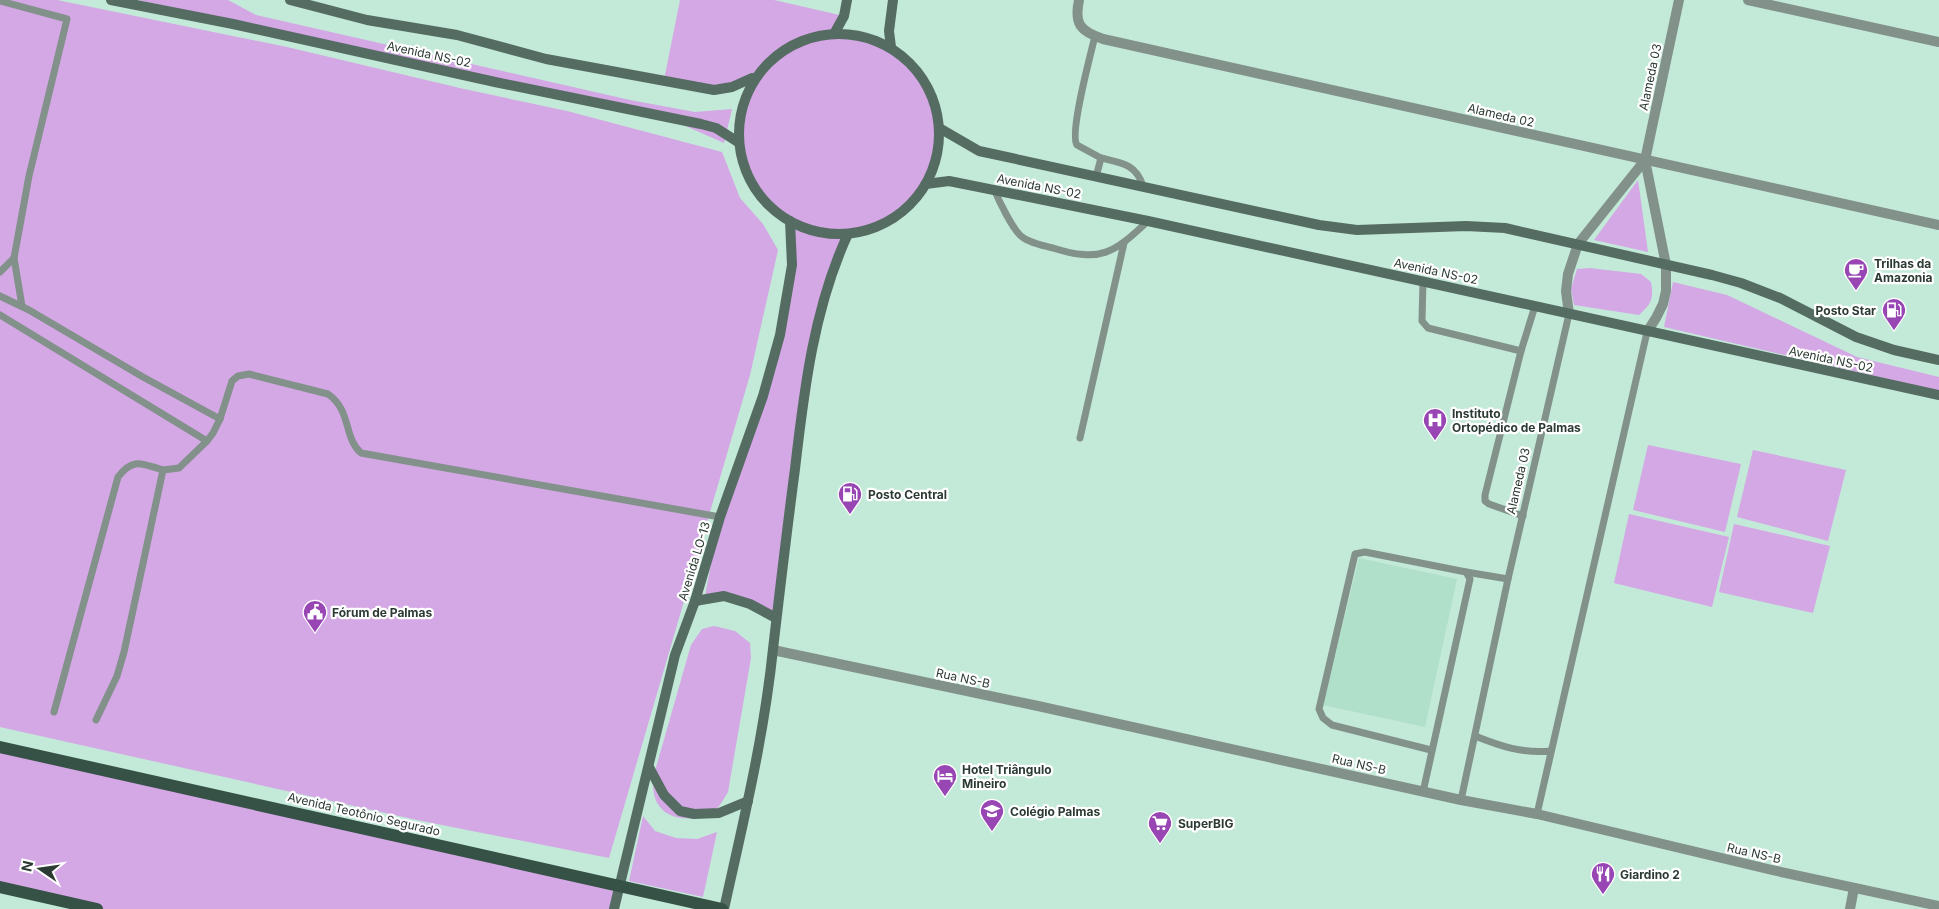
<svg xmlns="http://www.w3.org/2000/svg" width="1939" height="909" viewBox="0 0 1939 909" font-family="Inter,sans-serif">
<rect width="100%" height="100%" fill="#c3e9d8"/>
<polygon fill="#b0dfca" points="1359,558 1457,579 1425,727 1323,705"/>
<g fill="#d4a7e5">
<polygon points="0,0 57,0 287,47 464,89 567,111 722,152 740,198 763,224 778,250 750,375 609,858 417,820 0,727"/>
<polygon points="138,0 228,0 256,15 630,100 695,112 732,109 724,143 679,123"/>
<polygon points="680,0 774,0 844,16 835,34 865,37 916,68 937,108 941,129 926,184 879,226 848,234 823,303 776,618 738,600 704,601 720,517 775,371 794,274 790,221 753,185 738,142 752,78 732,87 664,80"/>
<polygon points="1638,180 1648,252 1594,240"/>
<path d="M1590 268 1641 274 1651 282C1654 299 1651 304 1639 315L1574 305 1571 289 1577 269Z"/>
<polygon points="1673,282 1727,295 1857,357 1939,377 1939,391 1664,327"/>
<polygon points="1648,445 1741,464 1725,532 1633,510"/>
<polygon points="1753,450 1846,470 1828,541 1737,517"/>
<polygon points="1629,514 1729,537 1712,607 1614,583"/>
<polygon points="1734,524 1830,546 1813,613 1719,592"/>
<path d="M714 626 735 631 750 643 751 658 728 792C724 798 720 807 714 811 701 821 671 822 660 807 653 799 653 788 653 778L691 645 702 629Z"/>
<polygon points="0,747 620,885 612,909 103,909 0,886"/>
<polygon points="643,816 655,831 676,838 697,839 717,832 703,897 629,881"/>
</g>
<g fill="none" stroke-linecap="round" stroke-linejoin="round">
<g stroke="#82918a" stroke-width="7">
<polyline points="0,1 67,19 29,176 14,258 22,306"/>
<path d="M1095 36C1091 53 1069 134 1077 145L1101 158 1096 177"/>
<path d="M1101 158C1122 163 1136 164 1143 186"/>
<path d="M994 189C999 201 1012 228 1021 236 1029 243 1042 245 1053 248 1101 263 1114 253 1148 221"/>
<polyline points="0,272 14,258"/>
<polyline points="1423,281 1422,321 1428,328 1521,351 1535,306"/>
<polyline points="0,296 29,310 143,377 220,419"/>
<polyline points="0,315 207,441"/>
<polyline points="1521,351 1485,495 1485,501 1489,504 1523,516"/>
<polyline points="1080,438 1124,243"/>
<path d="M163 470 179 468 207 441 213 433 220 419 232 381 238 376 249 374 328 394C352 411 343 437 361 453L720 517"/>
<polyline points="1466,572 1508,579"/>
<path d="M54 712 118 477C133 457 142 464 163 470L124 652 117 676 96 720"/>
<path d="M1475 736C1500 746 1523 754 1551 751"/>
<polyline points="1423,792 1470,579 1466,572 1365,552 1355,554 1319,709 1323,718 1332,725 1431,750"/>
<polyline points="1461,800 1508,579 1569,314"/>
<polyline points="1537,814 1647,332"/>
</g>
<g stroke="#82918a" stroke-width="10">
<path d="M1079 0C1074 24 1080 31 1103 39L1939 225"/>
<polyline points="1748,0 1939,42"/>
<polyline points="1569,314 1566,291 1568,274 1578,244 1645,160"/>
<polyline points="1647,332 1656,318 1663,304 1666,291 1666,265 1645,160 1679,0"/>
<polyline points="773,650 1038,706 1461,800 1537,814 1772,870 1939,906"/>
<polyline points="1850,909 1854,888"/>
</g>
<g stroke="#556c62" stroke-width="10">
<polyline points="111,0 233,24 495,82 701,124 716,128 738,142"/>
<polyline points="290,0 367,20 457,35 546,59 714,90 732,87 752,78"/>
<polyline points="834,34 844,16 847,0"/>
<circle cx="839" cy="134" r="100"/>
<polyline points="891,47 889,31 893,0"/>
<polyline points="941,129 979,151 1319,225 1357,230 1466,226 1505,228 1712,275 1741,283 1780,298 1856,337 1894,350 1939,360"/>
<polyline points="926,184 949,181 1148,221 1939,395"/>
<polyline points="695,601 724,596 750,604 776,618"/>
<polyline points="649,767 664,795 680,811 694,814 719,813 748,801"/>
<polyline points="614,909 675,655 695,601 720,517 763,396 780,335 792,265 790,221"/>
<path d="M724 909C743 823 764 737 773 649 780 589 787 529 795 469 804 390 814 307 848 234"/>
</g>
<g stroke="#365246" stroke-width="12">
<polyline points="0,747 722,909"/>
<polyline points="0,887 97,909"/>
</g>
</g>
<defs>
<g id="cafe-pin" transform="scale(1.25)"><path d="M0 17L-7.5 6A9.5 9.5 0 1 1 7.5 6Z" fill="#9946b5" stroke="#fff"/><path d="M-5.5-4.5H6V0H3Q3 3.5 0 3.5H-2.5Q-5.5 3.5-5.5 0ZM3-3.2v2h1.7v-2ZM-6 4.5H4V6H-6Z" fill="#fff"/></g>
<g id="fuel-pin" transform="scale(1.25)"><path d="M0 17L-7.5 6A9.5 9.5 0 1 1 7.5 6Z" fill="#9946b5" stroke="#fff"/><path d="M-5.5-6h7V0h2V4h1.3V-2.5L3-4.5l.8-.8L6-3V5H2.5V1h-1V6h-7ZM-4.2-4.7v3.2H.2V-4.7Z" fill="#fff"/></g>
<g id="hospital-pin" transform="scale(1.25)"><path d="M0 17L-7.5 6A9.5 9.5 0 1 1 7.5 6Z" fill="#9946b5" stroke="#fff"/><path d="M-5-5h3v3.5h4V-5h3V5h-3V1.5h-4V5h-3Z" fill="#fff"/></g>
<g id="civic-pin" transform="scale(1.25)"><path d="M0 17L-7.5 6A9.5 9.5 0 1 1 7.5 6Z" fill="#9946b5" stroke="#fff"/><path d="M-.6-6.5H3V-4.5H.6V-3L4-1V1h2V6H-6V1h2V-1L-.6-3ZM-1.2 2.5V6h2.4V2.5Z" fill="#fff"/></g>
<g id="hotel-pin" transform="scale(1.25)"><path d="M0 17L-7.5 6A9.5 9.5 0 1 1 7.5 6Z" fill="#9946b5" stroke="#fff"/><path d="M-6-4.5h1.5V1H6V5H4.5V3h-9V5H-6ZM-4 0a1.8 1.8 0 1 1 3.6 0ZM.5 0V-2.5h3Q6-2.5 6 0Z" fill="#fff"/></g>
<g id="school-pin" transform="scale(1.25)"><path d="M0 17L-7.5 6A9.5 9.5 0 1 1 7.5 6Z" fill="#9946b5" stroke="#fff"/><path d="M0-5L7-2L0 1L-7-2ZM-4 1L0 2.5L4 1V4Q0 6-4 4Z" fill="#fff"/></g>
<g id="supermarket-pin" transform="scale(1.25)"><path d="M0 17L-7.5 6A9.5 9.5 0 1 1 7.5 6Z" fill="#9946b5" stroke="#fff"/><path d="M-6-5.5h2.5l.6 2H6L4.5 2H-2.5L-4.4-4H-6ZM-1.5 3.2a1.3 1.3 0 1 0 .1 0ZM3 3.2a1.3 1.3 0 1 0 .1 0Z" fill="#fff"/></g>
<g id="restaurant-pin" transform="scale(1.25)"><path d="M0 17L-7.5 6A9.5 9.5 0 1 1 7.5 6Z" fill="#9946b5" stroke="#fff"/><path d="M-5-6h1v4h1v-4h1v4h1v-4h1v5L-1.5 .5V6h-2V.5L-5-1ZM5-6V6H3V1.5H1.5Q1.5-4 5-6Z" fill="#fff"/></g>
</defs>
<g fill-rule="evenodd">
<use href="#cafe-pin" x="1856" y="270"/>
<use href="#fuel-pin" x="1894" y="310"/>
<use href="#hospital-pin" x="1435" y="420"/>
<use href="#fuel-pin" x="850" y="494"/>
<use href="#civic-pin" x="315" y="612"/>
<use href="#hotel-pin" x="945" y="776"/>
<use href="#school-pin" x="992" y="811"/>
<use href="#supermarket-pin" x="1160" y="823"/>
<use href="#restaurant-pin" x="1603" y="874"/>
</g>
<g text-anchor="middle" dominant-baseline="central" stroke-width="4.5" stroke-linejoin="round" paint-order="stroke">
<g font-size="12" fill="#2b3a33" stroke="#fff">
<text transform="translate(429 54) rotate(12)">Avenida NS-02</text>
<text transform="translate(1650 77) rotate(-78)">Alameda 03</text>
<text transform="translate(1501 115) rotate(13)">Alameda 02</text>
<text transform="translate(1039 186) rotate(11)">Avenida NS-02</text>
<text transform="translate(1436 271) rotate(12)">Avenida NS-02</text>
<text transform="translate(1831 359) rotate(12)">Avenida NS-02</text>
<text transform="translate(1518 481) rotate(-77)">Alameda 03</text>
<text transform="translate(694 561) rotate(-73)">Avenida LO-13</text>
<text transform="translate(963 678) rotate(12)">Rua NS-B</text>
<text transform="translate(1359 764) rotate(13)">Rua NS-B</text>
<text transform="translate(364 814) rotate(13)">Avenida Teotônio Segurado</text>
<text transform="translate(1754 853) rotate(13)">Rua NS-B</text>
</g>
<g font-size="12" font-weight="bold" fill="#2b3a33" stroke="#fff" text-anchor="start">
<text x="1874" y="263">Trilhas da<tspan x="1874" dy="14">Amazonia</tspan></text>
<text x="1876" y="310" text-anchor="end">Posto Star</text>
<text x="1452" y="413">Instituto<tspan x="1452" dy="14">Ortopédico de Palmas</tspan></text>
<text x="868" y="494">Posto Central</text>
<text x="332" y="612">Fórum de Palmas</text>
<text x="962" y="769">Hotel Triângulo<tspan x="962" dy="14">Mineiro</tspan></text>
<text x="1010" y="811">Colégio Palmas</text>
<text x="1178" y="823">SuperBIG</text>
<text x="1620" y="874">Giardino 2</text>
</g>
</g>
<g transform="translate(40 869) rotate(283)" stroke="#ffffff" stroke-width="4" paint-order="stroke">
<path d="M0-4L9 19L0 12L-9 19Z" fill="#2b3a33"/>
<text y="-8" font-size="14" font-weight="bold" text-anchor="middle" fill="#2b3a33">N</text>
</g>
</svg>
